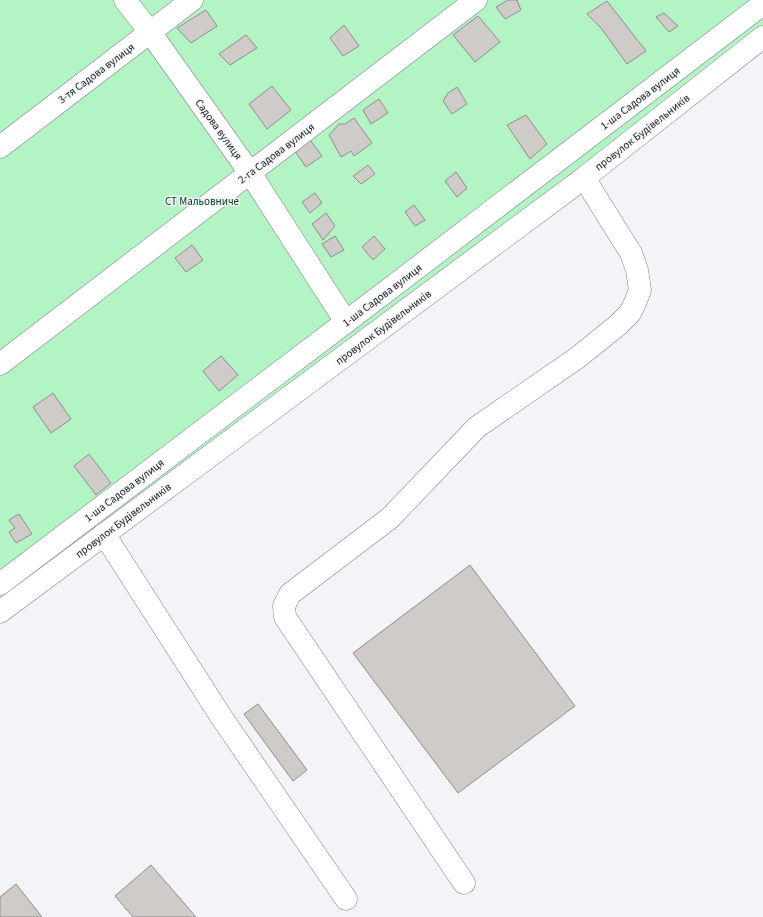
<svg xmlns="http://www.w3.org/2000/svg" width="763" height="917" font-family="'Source Sans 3',sans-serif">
	<rect width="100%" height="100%" fill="#f3f4f8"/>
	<!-- green -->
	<polygon fill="#b2f4c4" points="0,0 763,0 763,28 0,607"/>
	<!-- building -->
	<g fill="#cecbc8" stroke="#908d8a">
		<polygon points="508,0 517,0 521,10 505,19 496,7"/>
		<polygon points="607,1 646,51 627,64 601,28 587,14"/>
		<polygon points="206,10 217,26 191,43 177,28"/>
		<polygon points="664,13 678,26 669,32 656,17"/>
		<polygon points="478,16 500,42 475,62 453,35"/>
		<polygon points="344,25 359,46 343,56 330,38"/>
		<polygon points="246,35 257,48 230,65 219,54"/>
		<polygon points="272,86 291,110 267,129 249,104"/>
		<polygon points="457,87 467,104 452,114 443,101 448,93"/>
		<polygon points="379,99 388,113 371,124 363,110"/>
		<polygon points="526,115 547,144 530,159 507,125"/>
		<polygon points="354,118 372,143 354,156 351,151 341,157 329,135 339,124 345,124"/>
		<polygon points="307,136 322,156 306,167 292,147"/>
		<polygon points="368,165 375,174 361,184 353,176"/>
		<polygon points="456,172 467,188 457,197 445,181"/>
		<polygon points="315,193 322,203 310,213 302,202"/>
		<polygon points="414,205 425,220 415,226 405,212"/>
		<polygon points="326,213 335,226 323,240 312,224"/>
		<polygon points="335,236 344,250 331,257 322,244"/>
		<polygon points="374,236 385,249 373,260 362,247"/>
		<polygon points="192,245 203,260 186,272 175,258"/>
		<polygon points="221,356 238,375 219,391 203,371"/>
		<polygon points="53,393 71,419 51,433 33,407"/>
		<polygon points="89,454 111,483 96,495 74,466"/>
		<polygon points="19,514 32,534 16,543 9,532 15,528 9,520"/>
		<polygon points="470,565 575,706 458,793 353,653"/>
		<polygon points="258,704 307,770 293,781 244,714"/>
		<polygon points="151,865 196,917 133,917 115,896"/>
		<polygon points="16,884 42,917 0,917 0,897"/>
	</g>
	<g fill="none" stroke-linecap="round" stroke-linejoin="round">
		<defs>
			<g id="minor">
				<polyline points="125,0 150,32 250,173 346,322"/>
				<polyline points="0,147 192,0"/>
				<polyline points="0,364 476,0"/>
				<polyline points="104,534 222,718 346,899"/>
				<polyline points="0,584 346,322 763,4"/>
				<polyline points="0,612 584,178 763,37"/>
				<polyline points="464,883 285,617 284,606 290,594 390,518 477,427 577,358 618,325 630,313 635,303 640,290 637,270 631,253 584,178"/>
			</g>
		</defs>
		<!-- minor casing -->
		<use href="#minor" stroke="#7f8084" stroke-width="23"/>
		<!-- minor -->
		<use href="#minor" stroke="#fff" stroke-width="22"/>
	</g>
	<g text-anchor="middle" stroke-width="3" stroke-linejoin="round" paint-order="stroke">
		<!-- street labels -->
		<g font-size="11" fill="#1d1d1f" stroke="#f3f4f8">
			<text transform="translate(96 73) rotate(-37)" y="4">3-тя Садова вулиця</text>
			<text transform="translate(640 98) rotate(-37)" y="4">1-ша Садова вулиця</text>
			<text transform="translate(219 129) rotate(54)" y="4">Садова вулиця</text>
			<text transform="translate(642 132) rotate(-38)" y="4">провулок Будівельників</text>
			<text transform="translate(276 153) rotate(-37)" y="4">2-га Садова вулиця</text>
			<text transform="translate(382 295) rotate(-37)" y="4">1-ша Садова вулиця</text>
			<text transform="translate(383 327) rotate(-37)" y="4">провулок Будівельників</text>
			<text transform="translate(124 490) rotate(-37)" y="4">1-ша Садова вулиця</text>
			<text transform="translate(123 520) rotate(-37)" y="4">провулок Будівельників</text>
		</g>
		<!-- park labels -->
		<g font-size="11" fill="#033e1e" stroke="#f3f4f8">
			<text x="202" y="205">СТ Мальовниче</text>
		</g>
	</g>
</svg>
